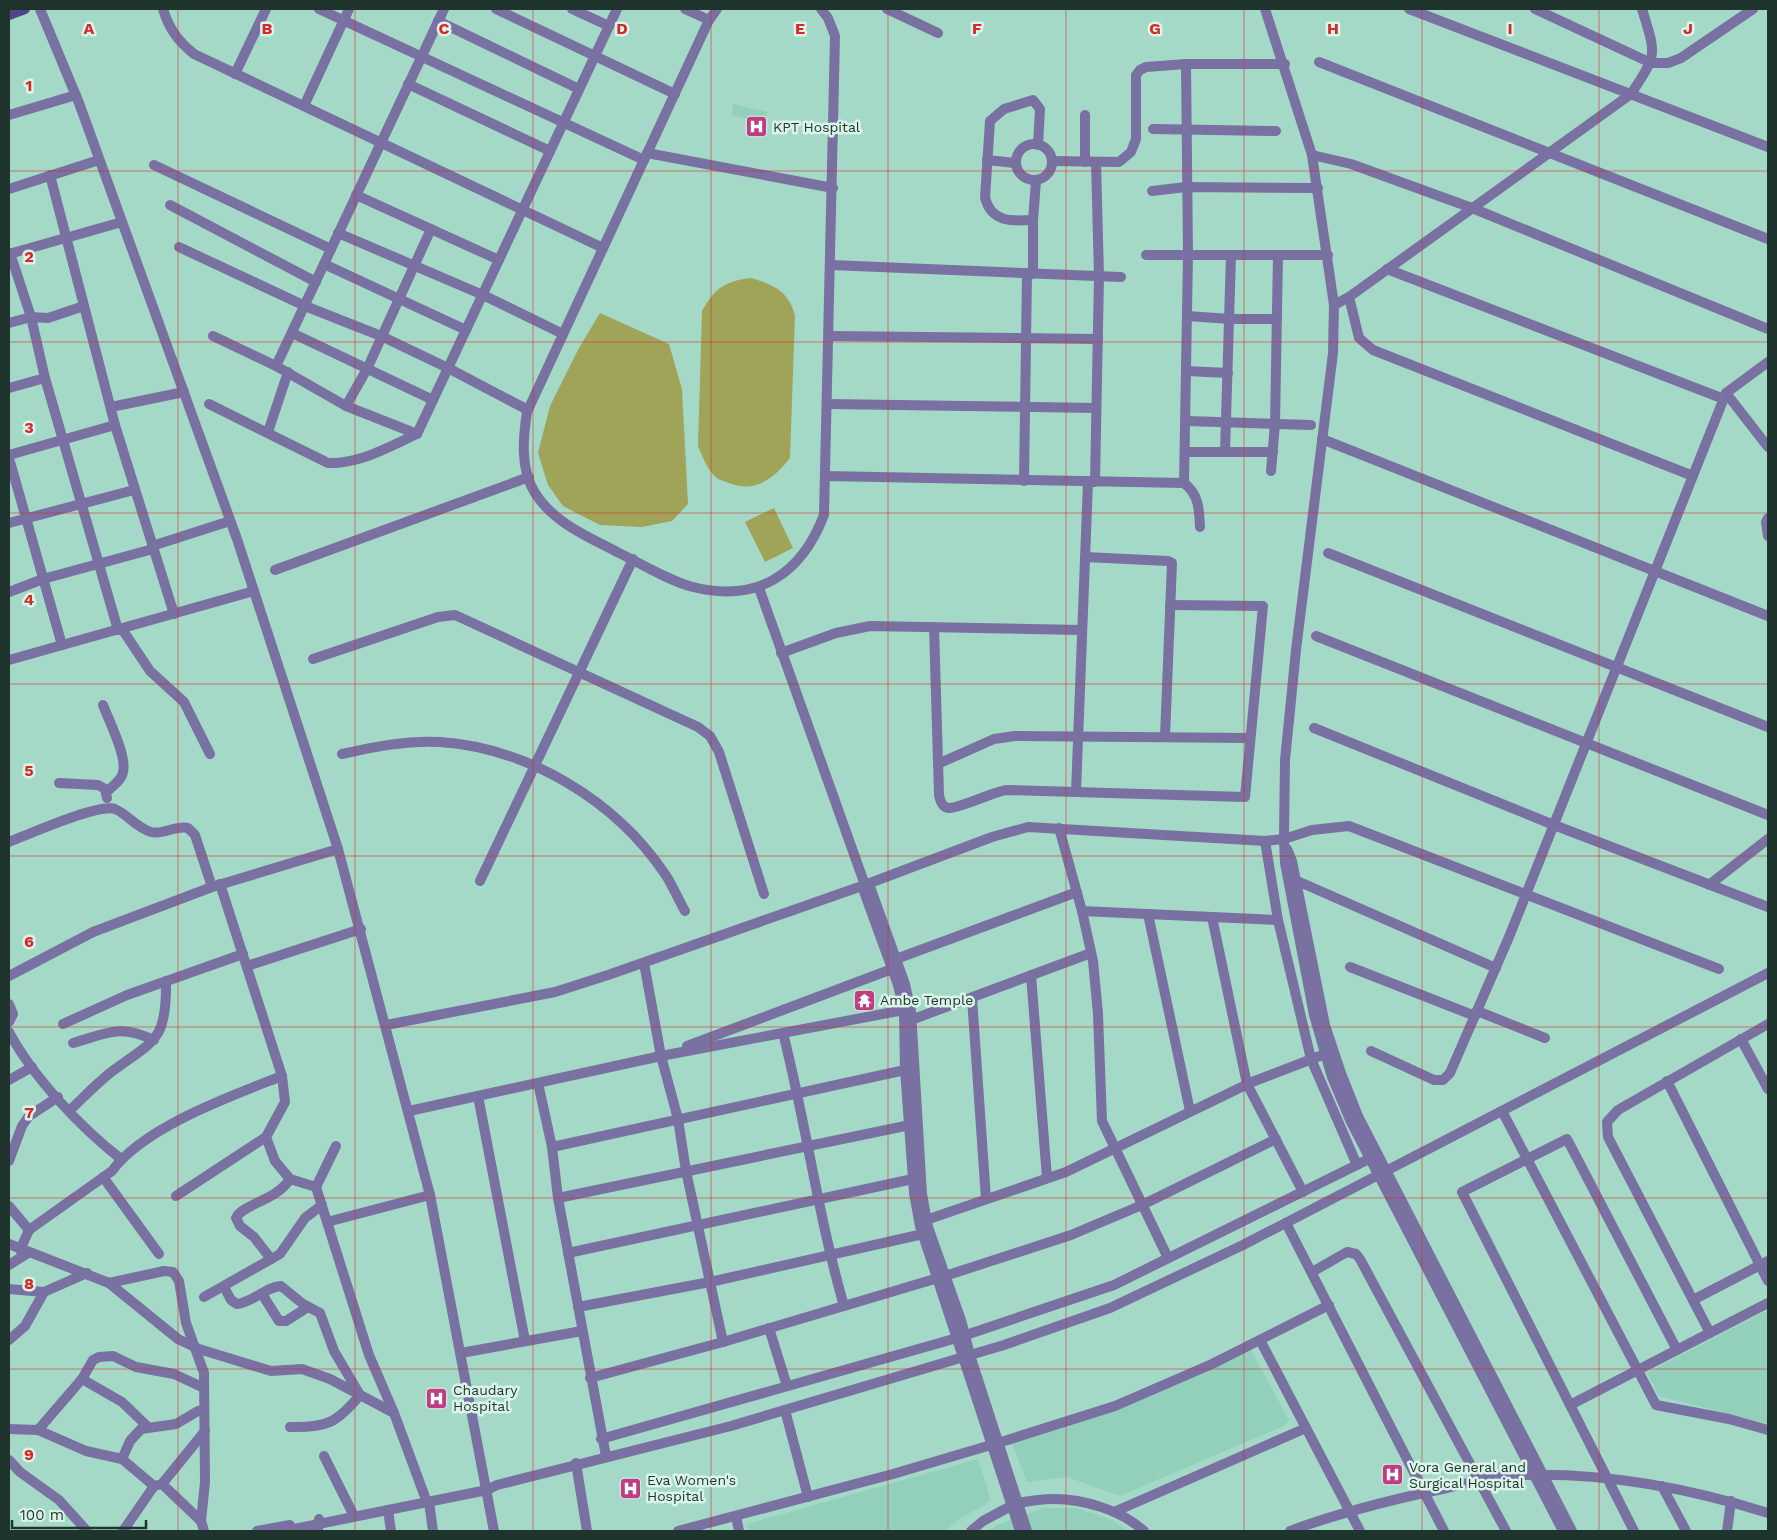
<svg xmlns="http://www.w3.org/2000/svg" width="1777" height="1540" font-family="'Work Sans',sans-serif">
	<rect width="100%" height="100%" fill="#a5d9c7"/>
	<!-- built -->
	<g fill="#93d0bb">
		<polygon points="733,104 767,112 762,138 747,133 752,120 732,115"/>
		<polygon points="1768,1310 1768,1424 1659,1396 1647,1373"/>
		<polygon points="1251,1350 1289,1420 1284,1426 1120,1496 1067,1477 1027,1482 1011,1441 1115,1410"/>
		<polygon points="978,1459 991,1501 956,1521 946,1531 748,1531 747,1524"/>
		<polygon points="1043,1508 1077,1508 1112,1520 1128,1531 987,1531 997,1525"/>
	</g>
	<!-- green -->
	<g fill="#a0a459">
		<path d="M 752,278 C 775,286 788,291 795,315 L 790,458 C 776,476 757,493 732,484 C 728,482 722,481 718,479 C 707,471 703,457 698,446 L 702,311 C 716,287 725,281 752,278 Z"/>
		<polygon points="600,313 669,344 682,389 688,504 672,521 642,527 600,525 563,506 548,485 538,453 550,406 579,348"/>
		<polygon points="774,508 793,548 765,562 745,522"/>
	</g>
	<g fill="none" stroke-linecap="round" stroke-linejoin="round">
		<!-- minor -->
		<g stroke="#7971a1" stroke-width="10">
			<path d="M 163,9 C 169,29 178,41 194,54 L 603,248"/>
			<polyline points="319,9 644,160"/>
			<polyline points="496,9 675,94"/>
			<polyline points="572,9 609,26"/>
			<polyline points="685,9 709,20"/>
			<path d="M 717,9 L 709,20 L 527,412 C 523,438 520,469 535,493 C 554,523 587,536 617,552 C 640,563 669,581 693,587 C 757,603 801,575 824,515 L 835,36 L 828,18 L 821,9"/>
			<polyline points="887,9 938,33"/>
			<polyline points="1409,9 1768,147"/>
			<polyline points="1535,9 1651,63 1668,63 1681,58 1753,9"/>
			<polyline points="438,21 579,89"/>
			<polyline points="1319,62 1768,239"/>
			<polyline points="235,74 266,9"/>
			<polyline points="408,84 550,151"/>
			<polyline points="304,106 349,9"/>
			<polyline points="9,115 76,95"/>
			<polyline points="1085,115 1085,162"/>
			<polyline points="1153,129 1276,131"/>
			<circle cx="1034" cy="162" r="18"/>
			<polyline points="647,153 833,188"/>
			<polyline points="1312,155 1351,164 1472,208 1768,329"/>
			<polyline points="987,160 1015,163"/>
			<polyline points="1052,161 1119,162 1131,152 1136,139 1136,75 1140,70 1146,67 1186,64 1285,64"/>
			<polyline points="154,165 331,249"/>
			<polyline points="50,175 115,425 174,614"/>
			<path d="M 1036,181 L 1033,220 C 1012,221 992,223 985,198 L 990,121 L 1004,109 L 1033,100 L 1040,109 L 1038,145"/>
			<polyline points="9,189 99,160"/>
			<polyline points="1152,191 1186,187 1318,188"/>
			<polyline points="356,195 499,260"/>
			<polyline points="170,205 316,282"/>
			<polyline points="1033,220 1033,274"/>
			<polyline points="338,233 483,295 563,334"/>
			<polyline points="179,247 305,306 381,336 448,368 528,410"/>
			<polyline points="10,253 31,317 45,378 118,630"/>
			<polyline points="9,254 122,222"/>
			<polyline points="1146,255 1328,255"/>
			<polyline points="324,264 466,330"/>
			<polyline points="831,265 1121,277"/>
			<polyline points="1387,269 1724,399"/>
			<polyline points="1349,297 1359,338 1373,350 1693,476"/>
			<path d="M 1334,305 L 1349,297 L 1631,94 C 1658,53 1656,55 1642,9"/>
			<polyline points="1187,316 1230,319 1277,319"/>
			<polyline points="9,323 31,317 48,318 84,306"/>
			<polyline points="292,333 433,400"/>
			<polyline points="213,336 276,366 444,9"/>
			<polyline points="830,336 1098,339"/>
			<polyline points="276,366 346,406 367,369 431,229"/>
			<polyline points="1186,371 1228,373"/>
			<polyline points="9,388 45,378"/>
			<polyline points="1726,393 1768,447"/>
			<path d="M 209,404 L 328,463 C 360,464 388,447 417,434 L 617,9"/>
			<polyline points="828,404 1096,408"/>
			<polyline points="346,406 417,434"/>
			<polyline points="111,407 184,392"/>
			<polyline points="1186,421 1311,425"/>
			<polyline points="268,432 288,372"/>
			<polyline points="1322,439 1768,616"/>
			<polyline points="1185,452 1273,452"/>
			<polyline points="1225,452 1231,255"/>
			<polyline points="9,455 115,425"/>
			<polyline points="9,458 62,645"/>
			<polyline points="1271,471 1275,424 1278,255"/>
			<path d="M 826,476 L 1184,483 C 1199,495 1199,508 1200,527"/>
			<polyline points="1024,481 1027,273"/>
			<polyline points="1095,482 1099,276 1096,162"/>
			<polyline points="1184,483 1188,255 1186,64"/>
			<polyline points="1768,518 1766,522 1768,536"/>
			<polyline points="9,523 134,490"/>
			<polyline points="152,546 230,521"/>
			<polyline points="1328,553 1768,727"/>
			<polyline points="1085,557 1168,561 1172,563 1165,737"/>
			<polyline points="275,570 529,477"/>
			<polyline points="759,588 865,885"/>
			<polyline points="9,592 43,579 153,549"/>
			<path d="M 934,627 L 939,795 C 940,800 942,807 948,808 C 959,809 992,792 1007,790 L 1245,797 L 1263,606 L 1170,605"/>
			<polyline points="122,629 150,671 184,702 210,754"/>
			<polyline points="1316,636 1768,815"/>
			<polyline points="781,653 836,633 870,626 1082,630"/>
			<polyline points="313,659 438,617 455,615 698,727 710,736 719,752 764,894"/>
			<path d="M 103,705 C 109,721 127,756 123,772 C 122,780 111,787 106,793"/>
			<polyline points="1314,728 1554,825 1768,907"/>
			<path d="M 342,754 C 374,747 407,740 440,742 C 528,748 615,800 665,874 C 673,886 678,899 685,911"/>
			<polyline points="940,763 994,739 1015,736 1250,738"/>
			<polyline points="59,783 98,785 105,789 107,798"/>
			<polyline points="1076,792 1088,482"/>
			<polyline points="1059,828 1082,911 1093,961 1098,1014 1102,1121 1168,1258"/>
			<polyline points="1284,839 1312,830 1349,826 1719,969"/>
			<polyline points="1265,841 1278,920 1311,1059 1357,1165"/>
			<path d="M 9,842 C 27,835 98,803 115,809 C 127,814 137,828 151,832 C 163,835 176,825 188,828 L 195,835 L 212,887 L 338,849"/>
			<polyline points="1295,880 1496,968"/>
			<polyline points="480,881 633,559"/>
			<polyline points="220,884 282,1076 285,1102 266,1137 275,1161 290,1179 316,1187 369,1355 394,1413"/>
			<polyline points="1709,885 1768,839"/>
			<polyline points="1082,911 1278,920"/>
			<polyline points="1148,914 1190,1111"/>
			<polyline points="1212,917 1247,1084 1303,1192"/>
			<polyline points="896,959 1077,892"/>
			<polyline points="644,963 661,1056 678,1119 686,1171 723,1342"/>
			<polyline points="247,966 361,929"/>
			<polyline points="1350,967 1475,1016"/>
			<polyline points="1031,975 1047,1178"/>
			<polyline points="9,976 93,932 212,887"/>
			<polyline points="972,998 986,1199"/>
			<polyline points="9,1004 13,1014 9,1022"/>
			<polyline points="1477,1011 1545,1038"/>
			<polyline points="911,1020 1091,953"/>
			<polyline points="63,1024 127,995 243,954"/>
			<path d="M 9,1032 C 33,1077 81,1128 121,1159"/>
			<path d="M 783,1033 C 806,1123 818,1216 844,1306"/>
			<polyline points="1741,1039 1768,1089"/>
			<path d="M 73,1043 C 108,1033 119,1024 154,1040"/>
			<polyline points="687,1046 892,969"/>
			<polyline points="1371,1051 1434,1080 1443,1080 1450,1073 1509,937 1726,393 1768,362"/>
			<polyline points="9,1080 32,1067"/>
			<polyline points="1667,1081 1768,1281"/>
			<polyline points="538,1083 552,1147 558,1198 606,1456"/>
			<polyline points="478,1096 525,1341"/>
			<path d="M 70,1110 C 83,1098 96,1084 110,1073 C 154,1040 167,1042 166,981"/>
			<polyline points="409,1111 661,1056 904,1010"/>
			<polyline points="1502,1111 1656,1405 1729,1419 1768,1430"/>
			<polyline points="552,1147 905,1070"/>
			<polyline points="9,1161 22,1126 29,1116 58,1097"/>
			<polyline points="103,1177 159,1254"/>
			<polyline points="316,1187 336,1146"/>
			<polyline points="176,1196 266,1137"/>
			<polyline points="558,1198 910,1125"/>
			<polyline points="9,1206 29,1230"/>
			<polyline points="926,1220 1066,1172 1252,1082 1325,1054"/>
			<polyline points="327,1222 430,1195"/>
			<polyline points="1286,1223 1444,1531"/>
			<polyline points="9,1244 109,1283 178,1339 199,1349 271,1371 302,1369 330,1379 394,1413 425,1497"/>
			<path d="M 20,1250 L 29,1230 L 112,1171 C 144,1127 231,1096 282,1076"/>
			<polyline points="568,1253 913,1179"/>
			<path d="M 271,1259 L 254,1237 L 240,1226 L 236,1218 C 242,1204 276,1201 290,1179"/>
			<polyline points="9,1265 28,1253"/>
			<polyline points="1312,1272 1347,1252 1356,1254 1360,1259 1506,1531"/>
			<polyline points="945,1276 1071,1235 1142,1205 1276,1139"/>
			<polyline points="109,1283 164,1271 173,1272 179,1281 186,1323 204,1373 205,1482 201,1521 204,1531"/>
			<path d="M 224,1287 L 231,1300 L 237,1304 C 254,1302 265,1287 281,1286 L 303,1304 L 320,1313 L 334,1351 L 360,1395 C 337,1423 326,1428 290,1427"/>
			<polyline points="9,1289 44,1292 87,1273"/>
			<polyline points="262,1294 279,1321 286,1321 308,1307"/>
			<polyline points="204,1297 280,1254 305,1218 322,1205"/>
			<polyline points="1693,1300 1768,1261"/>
			<polyline points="578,1307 710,1282 923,1234"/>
			<polyline points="769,1328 787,1386"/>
			<polyline points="1710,1333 1608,1137 1607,1122 1618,1110 1768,1024"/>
			<polyline points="9,1340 25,1326 44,1292"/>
			<polyline points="1260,1340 1360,1531"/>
			<polyline points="461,1353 582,1331"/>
			<polyline points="590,1378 723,1342 938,1278"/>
			<polyline points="82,1379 122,1402 147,1426"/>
			<polyline points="1570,1405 1768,1303"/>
			<polyline points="785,1410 808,1497"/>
			<polyline points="9,1429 38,1430 86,1451 122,1459 154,1486 162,1484 205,1431"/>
			<polyline points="38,1430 82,1379 93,1360 99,1357 113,1356 136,1367 174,1374 204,1388"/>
			<polyline points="601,1439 957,1338 1114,1285 1377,1155"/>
			<polyline points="998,1443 1115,1406 1212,1364 1329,1305"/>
			<polyline points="324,1456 352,1512"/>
			<polyline points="122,1459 130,1441 141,1429 176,1424 198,1411 204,1410"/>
			<polyline points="9,1460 20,1472 59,1500 87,1531"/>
			<polyline points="576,1463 587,1531"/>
			<polyline points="162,1484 201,1521"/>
			<polyline points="1662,1486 1686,1531"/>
			<polyline points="429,1502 433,1531"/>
			<path d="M 1018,1503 C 1029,1501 1042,1499 1053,1499 C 1084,1499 1121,1510 1144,1531"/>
			<polyline points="388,1510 391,1531"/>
			<polyline points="1114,1512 1306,1428"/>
			<polyline points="736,1516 739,1531"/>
			<polyline points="123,1531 154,1486"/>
			<polyline points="318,1531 319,1519"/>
			<polyline points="678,1531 893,1474 991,1445"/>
			<polyline points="971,1531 983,1521 1011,1506"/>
			<path d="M 1290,1531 C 1341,1512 1394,1499 1447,1488 C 1465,1484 1485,1478 1503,1476 C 1594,1470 1682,1486 1768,1513"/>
			<polyline points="1634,1531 1462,1192 1567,1139 1677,1350"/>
			<polyline points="1727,1531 1731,1501"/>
		</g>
		<!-- tertiary -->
		<g stroke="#7971a1" stroke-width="10">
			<polyline points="40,9 79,103 237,539 338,849 430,1195 494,1531"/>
			<polyline points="1265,9 1312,155 1334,305 1333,353 1296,650 1285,760 1284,839 1285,863 1314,1015 1332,1077 1351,1122 1563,1531"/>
			<polyline points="9,660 254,591"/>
			<polyline points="1287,849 1292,861 1325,1025 1341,1073 1358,1116 1572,1531"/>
			<polyline points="869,884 905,984 911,1011 922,1194 928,1227 961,1320 970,1355 1027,1531"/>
			<polyline points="862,886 898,985 904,1010 905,1070 914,1193 920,1226 1020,1531"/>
			<polyline points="386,1025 555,992 608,975 862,886 992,837 1028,827 1265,841 1284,839"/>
			<polyline points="257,1531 290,1525"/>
			<polyline points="284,1531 487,1490 497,1485 731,1426 1004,1345 1110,1308 1243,1245 1768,973"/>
		</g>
		<!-- secondary -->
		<polyline stroke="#534489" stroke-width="10" points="9,15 25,9"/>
	</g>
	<!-- grid -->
	<path fill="none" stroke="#d62828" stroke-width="1" stroke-opacity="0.55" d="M 178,9 L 178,1531M 355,9 L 355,1531M 533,9 L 533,1531M 711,9 L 711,1531M 888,9 L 888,1531M 1066,9 L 1066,1531M 1244,9 L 1244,1531M 1422,9 L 1422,1531M 1599,9 L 1599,1531M 9,171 L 1768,171M 9,342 L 1768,342M 9,513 L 1768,513M 9,684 L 1768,684M 9,856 L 1768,856M 9,1027 L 1768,1027M 9,1198 L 1768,1198M 9,1369 L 1768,1369"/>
	<!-- icons -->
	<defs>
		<symbol id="hospital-square" viewBox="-11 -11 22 22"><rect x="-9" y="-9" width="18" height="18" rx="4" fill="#c03d83" stroke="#daf4ea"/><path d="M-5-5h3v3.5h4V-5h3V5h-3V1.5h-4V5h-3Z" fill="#fff"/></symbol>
		<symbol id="temple-square" viewBox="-11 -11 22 22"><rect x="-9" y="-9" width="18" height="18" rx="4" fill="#c03d83" stroke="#daf4ea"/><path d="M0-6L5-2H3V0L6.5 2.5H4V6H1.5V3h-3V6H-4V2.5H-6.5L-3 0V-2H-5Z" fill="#fff"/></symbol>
	</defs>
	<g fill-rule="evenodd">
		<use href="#hospital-square" x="744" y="114" width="25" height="25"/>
		<use href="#temple-square" x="852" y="988" width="25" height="25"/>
		<use href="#hospital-square" x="424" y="1386" width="25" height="25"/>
		<use href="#hospital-square" x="1380" y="1462" width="25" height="25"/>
		<use href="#hospital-square" x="618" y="1476" width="25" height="25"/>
	</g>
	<g text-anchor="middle" stroke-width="5" stroke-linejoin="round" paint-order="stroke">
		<!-- poi labels -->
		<g font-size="14" fill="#1f342d" stroke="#daf4ea" text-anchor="start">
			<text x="773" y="132">KPT Hospital</text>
			<text x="880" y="1005">Ambe Temple</text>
			<text x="453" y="1395">Chaudary<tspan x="453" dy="16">Hospital</tspan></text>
			<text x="1409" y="1472">Vora General and<tspan x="1409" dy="16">Surgical Hospital</tspan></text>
			<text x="647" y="1485">Eva Women's<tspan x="647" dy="16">Hospital</tspan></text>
		</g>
	</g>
	<g font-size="16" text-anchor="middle" font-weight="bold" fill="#d62828" stroke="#daf4ea" stroke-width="5" stroke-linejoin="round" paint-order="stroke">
		<text x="89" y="34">A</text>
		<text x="267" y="34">B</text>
		<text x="444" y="34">C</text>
		<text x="622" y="34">D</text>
		<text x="800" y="34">E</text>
		<text x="977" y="34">F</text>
		<text x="1155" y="34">G</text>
		<text x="1333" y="34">H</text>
		<text x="1510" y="34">I</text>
		<text x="1688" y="34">J</text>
		<text x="29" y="91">1</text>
		<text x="29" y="262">2</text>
		<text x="29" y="433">3</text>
		<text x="29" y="605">4</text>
		<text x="29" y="776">5</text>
		<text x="29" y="947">6</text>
		<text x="29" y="1118">7</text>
		<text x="29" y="1289">8</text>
		<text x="29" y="1460">9</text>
	</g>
	<!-- border -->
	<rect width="1777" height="1540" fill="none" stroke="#1f342d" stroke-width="20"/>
	<!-- scale -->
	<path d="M12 1520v8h134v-8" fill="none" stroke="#1f342d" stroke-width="2.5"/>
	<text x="20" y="1520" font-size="15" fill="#1f342d" stroke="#daf4ea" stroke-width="4" paint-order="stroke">100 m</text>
</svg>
